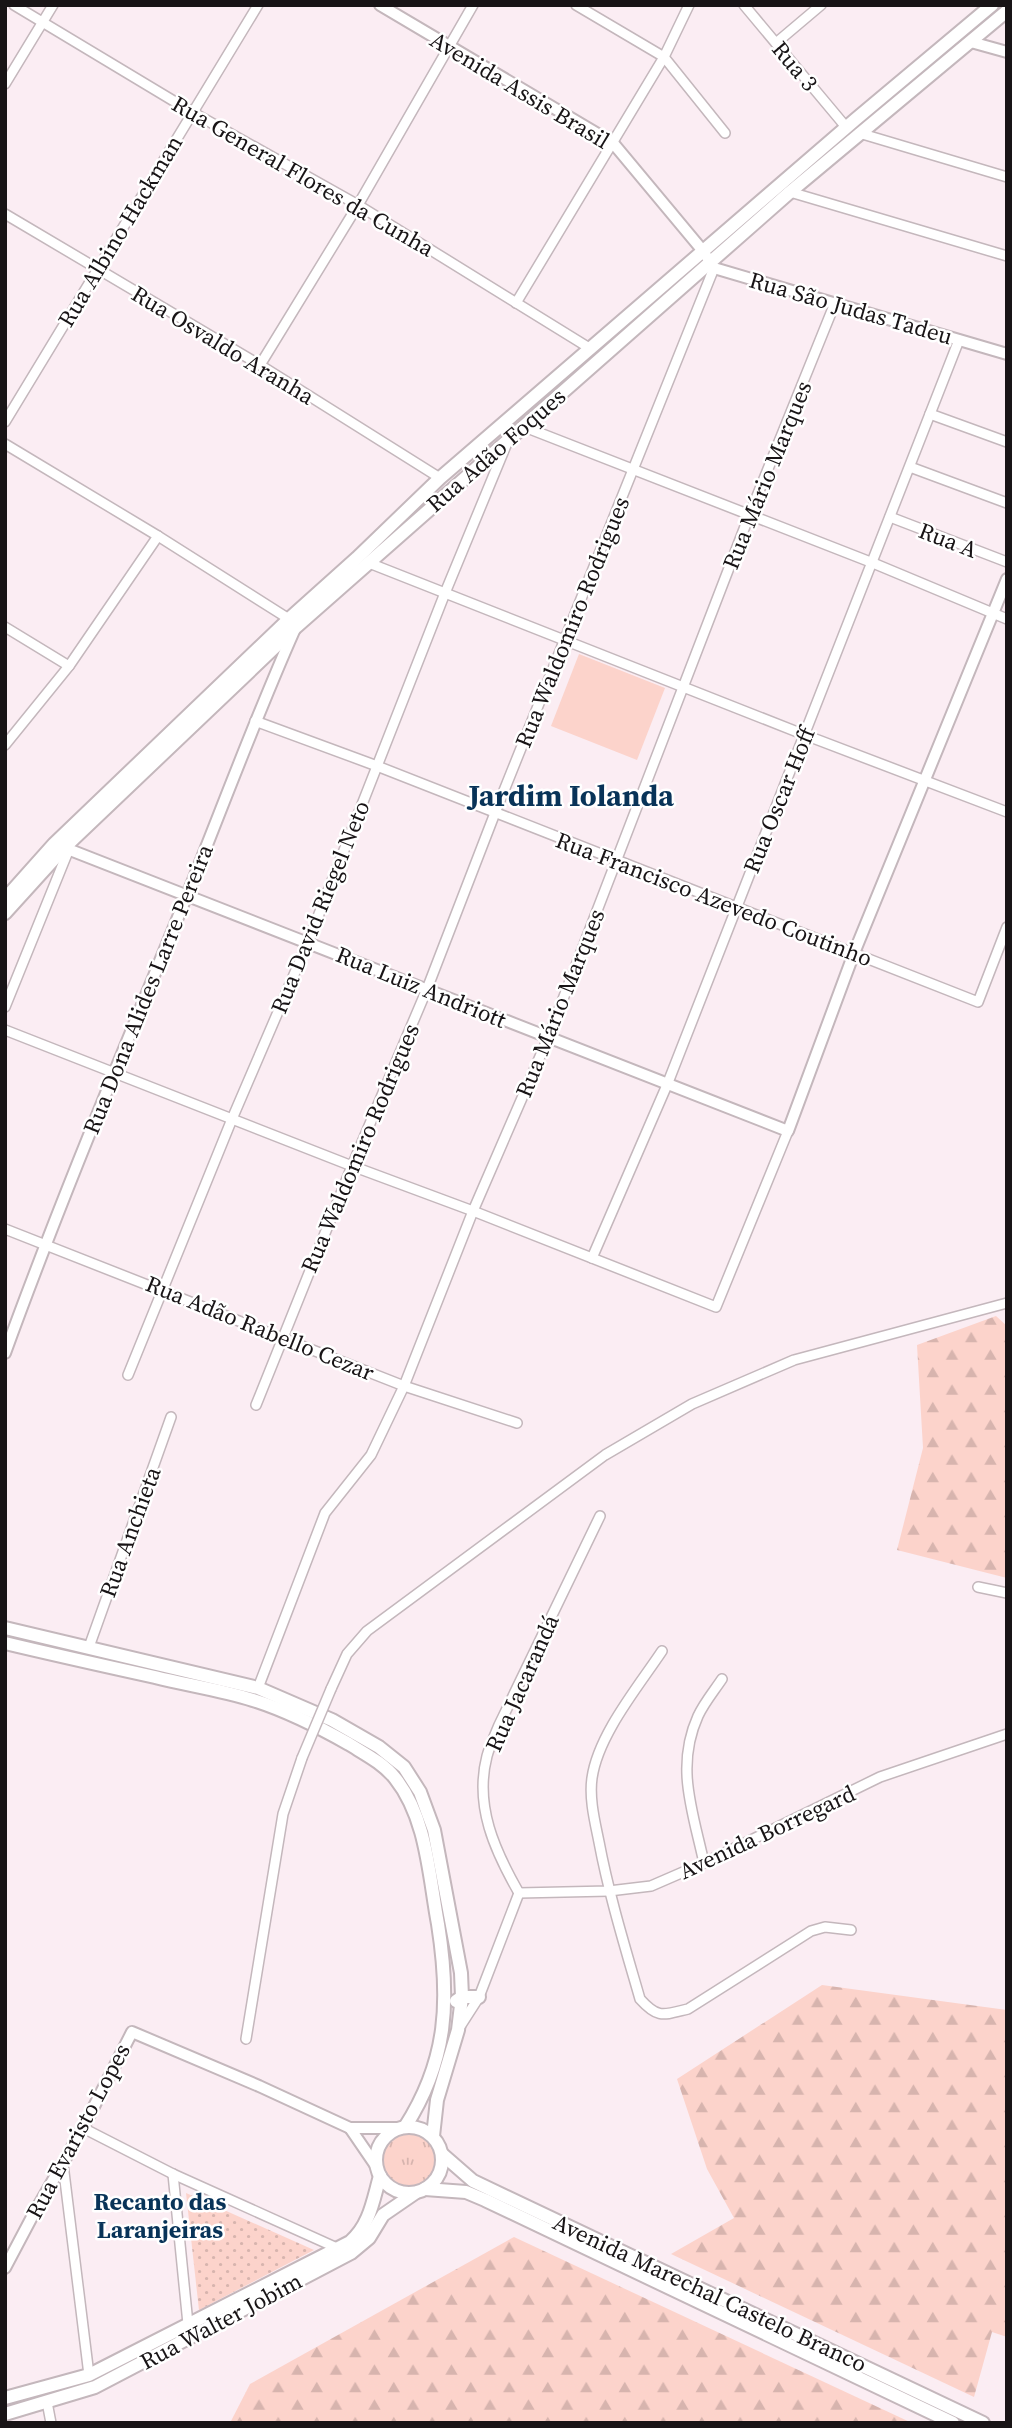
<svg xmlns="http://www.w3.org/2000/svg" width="1012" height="2428" font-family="'Source Serif 4',serif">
	<defs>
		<pattern id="grass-tufts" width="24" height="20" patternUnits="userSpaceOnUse" patternTransform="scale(1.75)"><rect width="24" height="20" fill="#fcd3cb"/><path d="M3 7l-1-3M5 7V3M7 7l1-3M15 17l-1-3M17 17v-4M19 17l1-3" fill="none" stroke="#d7b4ae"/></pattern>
		<pattern id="forest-firs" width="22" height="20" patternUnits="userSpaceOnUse" patternTransform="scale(1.75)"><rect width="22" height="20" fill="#fcd3cb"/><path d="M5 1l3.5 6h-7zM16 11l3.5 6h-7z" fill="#d7b4ae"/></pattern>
		<pattern id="park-dots" width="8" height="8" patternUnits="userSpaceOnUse" patternTransform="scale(1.75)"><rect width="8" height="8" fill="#fcd3cb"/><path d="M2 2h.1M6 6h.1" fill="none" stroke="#d7b4ae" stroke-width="1.8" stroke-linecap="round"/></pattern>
	</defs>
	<rect width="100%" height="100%" fill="#fbedf3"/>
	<!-- grass -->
	<circle fill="url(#grass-tufts)" cx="408" cy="2159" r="28"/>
	<!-- forest -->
	<g fill="url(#forest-firs)">
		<polygon points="996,1316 1007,1326 1007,1578 897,1550 923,1448 917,1345"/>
		<polygon points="822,1985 1007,2010 1007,2337 992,2332 974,2397 671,2254 734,2218 707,2169 677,2079"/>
		<polygon points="514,2237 912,2423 230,2423 250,2384"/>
	</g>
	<!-- park -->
	<polygon fill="url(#park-dots)" points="186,2193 314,2250 199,2310"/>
	<!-- pitch -->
	<polygon fill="#fcd3cb" points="579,654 665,688 637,760 551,726"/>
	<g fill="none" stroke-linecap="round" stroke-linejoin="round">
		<defs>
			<g id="minor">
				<polyline points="14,5 192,112 358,205 591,349"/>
				<polyline points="576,5 664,57 725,133"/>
				<polyline points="744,5 846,127"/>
				<polyline points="776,43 821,5"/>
				<polyline points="5,84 53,5"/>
				<polyline points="859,133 1007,177"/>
				<polyline points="790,192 1007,256"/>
				<polyline points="5,214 260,365 440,478"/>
				<polyline points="516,303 664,57 689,5"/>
				<polyline points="260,365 358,205 473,5"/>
				<polyline points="930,414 1007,442"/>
				<polyline points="5,422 258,5"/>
				<polyline points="522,426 873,563 1007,619"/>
				<polyline points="5,444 158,536 289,619"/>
				<polyline points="910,467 1007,503"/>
				<polyline points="890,517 1007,562"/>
				<polyline points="369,563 805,735 1007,812"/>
				<polyline points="5,627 69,666"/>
				<polyline points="255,721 377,766 978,1002 1007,927"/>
				<polyline points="5,745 69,666 158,536"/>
				<polyline points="5,1007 69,849"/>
				<polyline points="5,1030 352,1166 473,1211 716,1307 788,1131"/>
				<polyline points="5,1229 404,1386 517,1423"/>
				<polyline points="592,1258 667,1085 959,340"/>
				<polyline points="128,1375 232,1119 308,942 445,593 507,443"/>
				<polyline points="256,1405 352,1166 427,989 495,813 714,268"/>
				<polyline points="978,1587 1007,1593"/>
				<polyline points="89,1647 171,1417"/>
				<path d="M 662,1651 C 638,1687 598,1735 592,1778 C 589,1799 595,1822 599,1842 C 609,1895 625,1947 640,1999 C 658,2019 663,2015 688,2009 L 811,1931 L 825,1927 L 851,1930"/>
				<polyline points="258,1688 325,1513 371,1455 404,1386 473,1211 548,1038 749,516 835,303"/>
				<polyline points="331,1689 347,1654 367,1631 605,1455 692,1404 794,1360 1007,1303"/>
				<path d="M 704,1863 C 693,1812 675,1767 698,1716 C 704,1703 714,1691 722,1679"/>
				<polyline points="519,1893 609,1891 651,1886 704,1863 880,1777 1007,1734"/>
				<path d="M 519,1893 C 495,1851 474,1806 487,1756 C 490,1745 495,1735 499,1725 L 600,1516"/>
				<polyline points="461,2025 479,1997 519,1893"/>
				<polyline points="246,2039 283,1814 302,1758"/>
				<polyline points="83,2128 173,2174 337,2248"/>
				<polyline points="63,2164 89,2375"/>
				<polyline points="173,2174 188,2324"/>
				<polyline points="47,2402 51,2423"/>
			</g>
			<g id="tertiary">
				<polyline points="380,5 613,143 703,251 714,268 1007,354"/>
				<polyline points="971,42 1007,52"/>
				<polyline points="60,846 788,1131 854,953 1007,579"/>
				<path d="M 5,1353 C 60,1202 122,1054 183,905 C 220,814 254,721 294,631"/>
				<polyline points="350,2128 376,2166"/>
				<polyline points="5,2268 33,2215 83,2128 132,2032 259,2086 350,2128 398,2128"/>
			</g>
			<g id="secondary">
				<polyline points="5,899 54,844 289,619 357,558 440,478 856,119 992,5"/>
				<polyline points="5,913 64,848 296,627 790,192 1007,11"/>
				<polyline points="5,1628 258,1688 332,1720 379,1747 404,1767 420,1792 434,1830 461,1973 462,1997 458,2030 437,2100 433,2136"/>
				<path d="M 5,1643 C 55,1655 105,1666 155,1677 C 187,1685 221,1690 253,1700 C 285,1710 319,1727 349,1744 C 365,1754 383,1763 395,1778 C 427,1818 429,1876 438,1924 C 450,2000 448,2060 405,2127"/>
				<polyline points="456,2001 462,1997 479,1997"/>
				<circle cx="409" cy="2160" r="33"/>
				<polyline points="442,2154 473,2181 983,2423"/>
				<polyline points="425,2189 466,2192 485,2200 953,2423"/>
				<path d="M 5,2398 L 89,2375 L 350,2242 C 370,2225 373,2200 380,2176"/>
				<polyline points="5,2414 95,2387 351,2253 369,2238 383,2215 415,2193"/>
			</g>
		</defs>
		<!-- minor casing -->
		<use href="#minor" stroke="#c4b7bc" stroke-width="12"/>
		<!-- tertiary casing -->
		<use href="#tertiary" stroke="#c4b7bc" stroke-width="14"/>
		<!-- secondary casing -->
		<use href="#secondary" stroke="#c4b7bc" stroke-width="16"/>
		<!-- minor -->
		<use href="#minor" stroke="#fff" stroke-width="9"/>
		<!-- tertiary -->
		<use href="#tertiary" stroke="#fff" stroke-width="10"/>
		<!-- secondary -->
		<use href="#secondary" stroke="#fff" stroke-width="12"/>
		<defs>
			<polyline id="minor-bridge" points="302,1758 331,1689"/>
		</defs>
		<!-- minor-bridge casing -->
		<use href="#minor-bridge" stroke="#c4b7bc" stroke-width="12" stroke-linecap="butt"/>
		<!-- minor-bridge -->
		<use href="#minor-bridge" stroke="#fff" stroke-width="9"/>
	</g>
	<g text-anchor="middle" stroke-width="5" stroke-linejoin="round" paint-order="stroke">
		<!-- street labels -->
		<g font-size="23" fill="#181416" stroke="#fff">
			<text transform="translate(795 66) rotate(50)" y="8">Rua 3</text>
			<text transform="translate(520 90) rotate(31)" y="8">Avenida Assis Brasil</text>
			<text transform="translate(303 176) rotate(30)" y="8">Rua General Flores da Cunha</text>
			<text transform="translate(120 231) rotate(-59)" y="8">Rua Albino Hackman</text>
			<text transform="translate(851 308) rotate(16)" y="8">Rua São Judas Tadeu</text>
			<text transform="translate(223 345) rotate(31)" y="8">Rua Osvaldo Aranha</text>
			<text transform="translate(496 450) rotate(-41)" y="8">Rua Adão Foques</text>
			<text transform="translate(767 475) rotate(-68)" y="8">Rua Mário Marques</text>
			<text transform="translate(948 540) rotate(21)" y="8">Rua A</text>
			<text transform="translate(572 622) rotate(-68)" y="8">Rua Waldomiro Rodrigues</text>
			<text transform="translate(779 800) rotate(-68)" y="8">Rua Oscar Hoff</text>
			<text transform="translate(714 899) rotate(21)" y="8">Rua Francisco Azevedo Coutinho</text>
			<text transform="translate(320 907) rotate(-68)" y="8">Rua David Riegel Neto</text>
			<text transform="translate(421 987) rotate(22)" y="8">Rua Luiz Andriott</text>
			<text transform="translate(148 989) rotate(-68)" y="8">Rua Dona Alides Larre Pereira</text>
			<text transform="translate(560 1003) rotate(-68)" y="8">Rua Mário Marques</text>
			<text transform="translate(360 1148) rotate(-67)" y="8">Rua Waldomiro Rodrigues</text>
			<text transform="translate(260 1328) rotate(22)" y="8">Rua Adão Rabello Cezar</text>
			<text transform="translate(130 1532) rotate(-70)" y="8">Rua Anchieta</text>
			<text transform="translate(522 1683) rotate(-66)" y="8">Rua Jacarandá</text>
			<text transform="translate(767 1832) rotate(-25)" y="8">Avenida Borregard</text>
			<text transform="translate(78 2131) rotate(-62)" y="8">Rua Evaristo Lopes</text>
			<text transform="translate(710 2293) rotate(25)" y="8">Avenida Marechal Castelo Branco</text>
			<text transform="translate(221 2321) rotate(-28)" y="8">Rua Walter Jobim</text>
		</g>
		<!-- neighbourhood labels -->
		<g font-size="24" font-weight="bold" fill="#083358" stroke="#fff">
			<text x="160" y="2210">Recanto das<tspan x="160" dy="28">Laranjeiras</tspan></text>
		</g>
		<!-- district labels -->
		<g font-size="30" font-weight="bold" fill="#083358" stroke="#fff">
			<text x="571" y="806">Jardim Iolanda</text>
		</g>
	</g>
	<!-- border -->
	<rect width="1012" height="2428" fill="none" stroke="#181416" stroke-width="14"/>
</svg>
